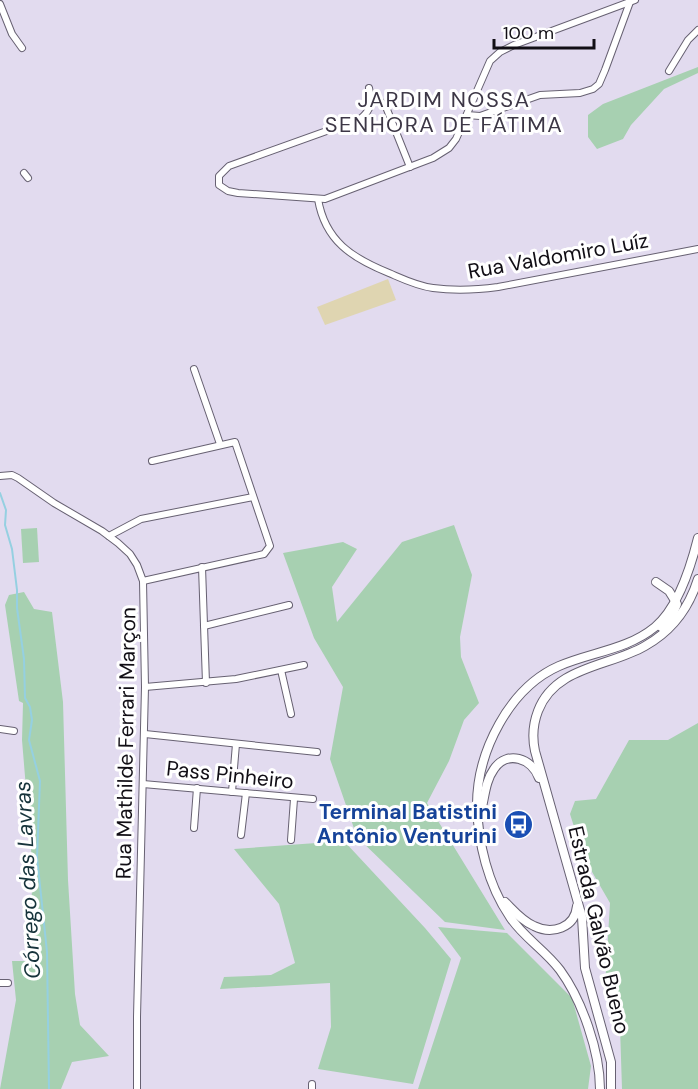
<svg xmlns="http://www.w3.org/2000/svg" width="698" height="1089" font-family="'DM Sans',sans-serif">
	<rect width="100%" height="100%" fill="#e2dbef"/>
	<!-- green -->
	<g fill="#a7d0b1">
		<polygon points="698,67 698,73 664,89 631,125 623,139 597,149 588,137 588,115 603,104"/>
		<polygon points="454,525 472,575 460,637 461,657 479,703 464,720 449,761 427,803 505,930 445,922 357,837 330,759 343,687 314,638 283,553 343,542 357,549 332,587 337,622 402,542"/>
		<polygon points="37,528 39,562 23,563 21,529"/>
		<polygon points="24,592 34,609 52,612 63,702 68,880 75,994 80,1025 109,1056 72,1062 61,1089 0,1089 16,1000 12,961 28,961 33,873 22,740 23,703 19,701 5,605 9,595"/>
		<polygon points="698,723 698,1089 622,1089 620,1027 605,987 610,903 584,858 570,814 575,801 596,799 629,740 668,740"/>
		<polygon points="344,841 425,928 451,959 413,1084 318,1069 331,1027 330,983 220,989 224,977 271,975 295,963 279,904 234,849"/>
		<polygon points="438,927 507,933 572,998 591,1066 588,1089 418,1089 461,958"/>
	</g>
	<!-- sand -->
	<polygon fill="#dfd5b1" points="388,279 396,300 325,325 317,307"/>
	<g fill="none" stroke-linecap="round" stroke-linejoin="round">
		<!-- stream -->
		<polyline stroke="#95d0e1" stroke-width="2" points="0,493 6,510 5,525 12,549 17,590 17,608 24,659 25,698 30,707 32,720 29,740 40,781 37,857 47,952 49,1089"/>
		<defs>
			<g id="minor">
				<polyline points="0,4 12,34 22,48"/>
				<polyline points="669,71 688,40 698,30"/>
				<path d="M 369,88 C 372,101 372,110 360,119 L 229,166 L 219,176 L 219,185 L 228,191 L 238,193 L 325,199 L 433,158 L 449,148 L 456,139 L 490,61 L 500,52 L 514,45 L 635,0"/>
				<polyline points="371,99 380,101 386,107 410,167"/>
				<polyline points="467,115 480,116 540,95 580,93 593,89 599,84 605,70 630,2"/>
				<polyline points="24,173 28,178"/>
				<path d="M 318,199 C 325,241 352,258 389,273 C 403,279 417,286 433,288 C 455,291 476,290 498,287 L 698,249"/>
				<polyline points="194,369 220,444"/>
				<polyline points="0,476 12,475 18,478 54,503 102,531 118,543 130,554 137,565 143,581 145,687 137,1017 137,1089"/>
				<polyline points="109,536 141,519 253,497"/>
				<polyline points="202,567 206,683"/>
				<polyline points="143,581 264,554 270,546 235,442 152,461"/>
				<polyline points="204,626 289,605"/>
				<polyline points="281,670 291,714"/>
				<polyline points="145,687 236,679 304,665"/>
				<polyline points="0,729 14,731"/>
				<polyline points="145,734 317,752"/>
				<polyline points="143,784 313,799"/>
				<polyline points="232,792 236,744"/>
				<polyline points="194,828 197,788"/>
				<polyline points="241,835 246,793"/>
				<polyline points="291,840 294,799"/>
				<polyline points="0,983 8,983"/>
				<polyline points="312,1084 312,1089"/>
			</g>
			<g id="secondary">
				<polyline points="656,582 669,591 677,604 672,616 661,627"/>
				<path d="M 482,807 C 485,794 486,780 494,769 C 507,750 532,758 539,778"/>
				<path d="M 505,902 C 514,911 522,921 534,926 C 552,935 575,928 577,906"/>
				<path d="M 600,1089 C 600,1052 582,1000 560,970 C 545,950 523,937 510,917 C 488,885 478,843 477,805 C 477,752 509,688 559,666 C 591,652 627,650 655,627 C 678,608 691,566 698,538"/>
				<path d="M 611,1089 L 611,1062 L 585,968 L 582,917 L 535,751 C 532,737 533,724 538,711 C 555,666 609,667 645,646 C 672,631 689,608 698,579"/>
			</g>
		</defs>
		<!-- minor casing -->
		<use href="#minor" stroke="#676172" stroke-width="8"/>
		<!-- secondary casing -->
		<use href="#secondary" stroke="#676172" stroke-width="10"/>
		<!-- minor -->
		<use href="#minor" stroke="#fff" stroke-width="6"/>
		<!-- secondary -->
		<use href="#secondary" stroke="#fff" stroke-width="8"/>
	</g>
	<!-- icons -->
	<defs>
		<symbol id="bus-disc" viewBox="-11 -11 22 22"><circle r="9.5" fill="#1a4fb4" stroke="#fff"/><path d="M-5-6H5V4H4V6H2V4H-2V6H-4V4H-5ZM-3.5-4V0h7V-4ZM-3.5 1.2v1.5H-2V1.2ZM2 1.2v1.5H3.5V1.2Z" fill="#fff"/></symbol>
	</defs>
	<g fill-rule="evenodd">
		<use href="#bus-disc" x="502" y="808" width="33" height="33"/>
	</g>
	<g text-anchor="middle" stroke-width="6" stroke-linejoin="round" paint-order="stroke">
		<!-- street labels -->
		<g font-size="21" fill="#110e15" stroke="#fff">
			<text transform="translate(558 256) rotate(-10)" y="7">Rua Valdomiro Luíz</text>
			<text transform="translate(126 743) rotate(-89)" y="7">Rua Mathilde Ferrari Marçon</text>
			<text transform="translate(230 775) rotate(6)" y="7">Pass Pinheiro</text>
			<text transform="translate(599 930) rotate(77)" y="7">Estrada Galvão Bueno</text>
		</g>
		<!-- transit labels -->
		<g font-size="21" font-weight="bold" fill="#164399" stroke="#fff" text-anchor="end">
			<text x="497" y="819">Terminal Batistini<tspan x="497" dy="24">Antônio Venturini</tspan></text>
		</g>
		<!-- neighbourhood labels -->
		<g font-size="22" letter-spacing="1.5" fill="#3d3746" stroke="#fff">
			<text x="444" y="107">JARDIM NOSSA<tspan x="444" dy="25">SENHORA DE FÁTIMA</tspan></text>
		</g>
		<!-- water labels -->
		<g font-size="22" font-style="italic" fill="#16333b" stroke="#fff">
			<text transform="translate(27 880) rotate(-93)" y="8">Córrego das Lavras</text>
		</g>
	</g>
	<!-- scale -->
	<path d="M494 39v9h100v-9" fill="none" stroke="#110e15" stroke-width="3"/>
	<text x="503" y="39" font-size="18" fill="#110e15" stroke="#ffffff" stroke-width="4.5" paint-order="stroke">100 m</text>
</svg>
